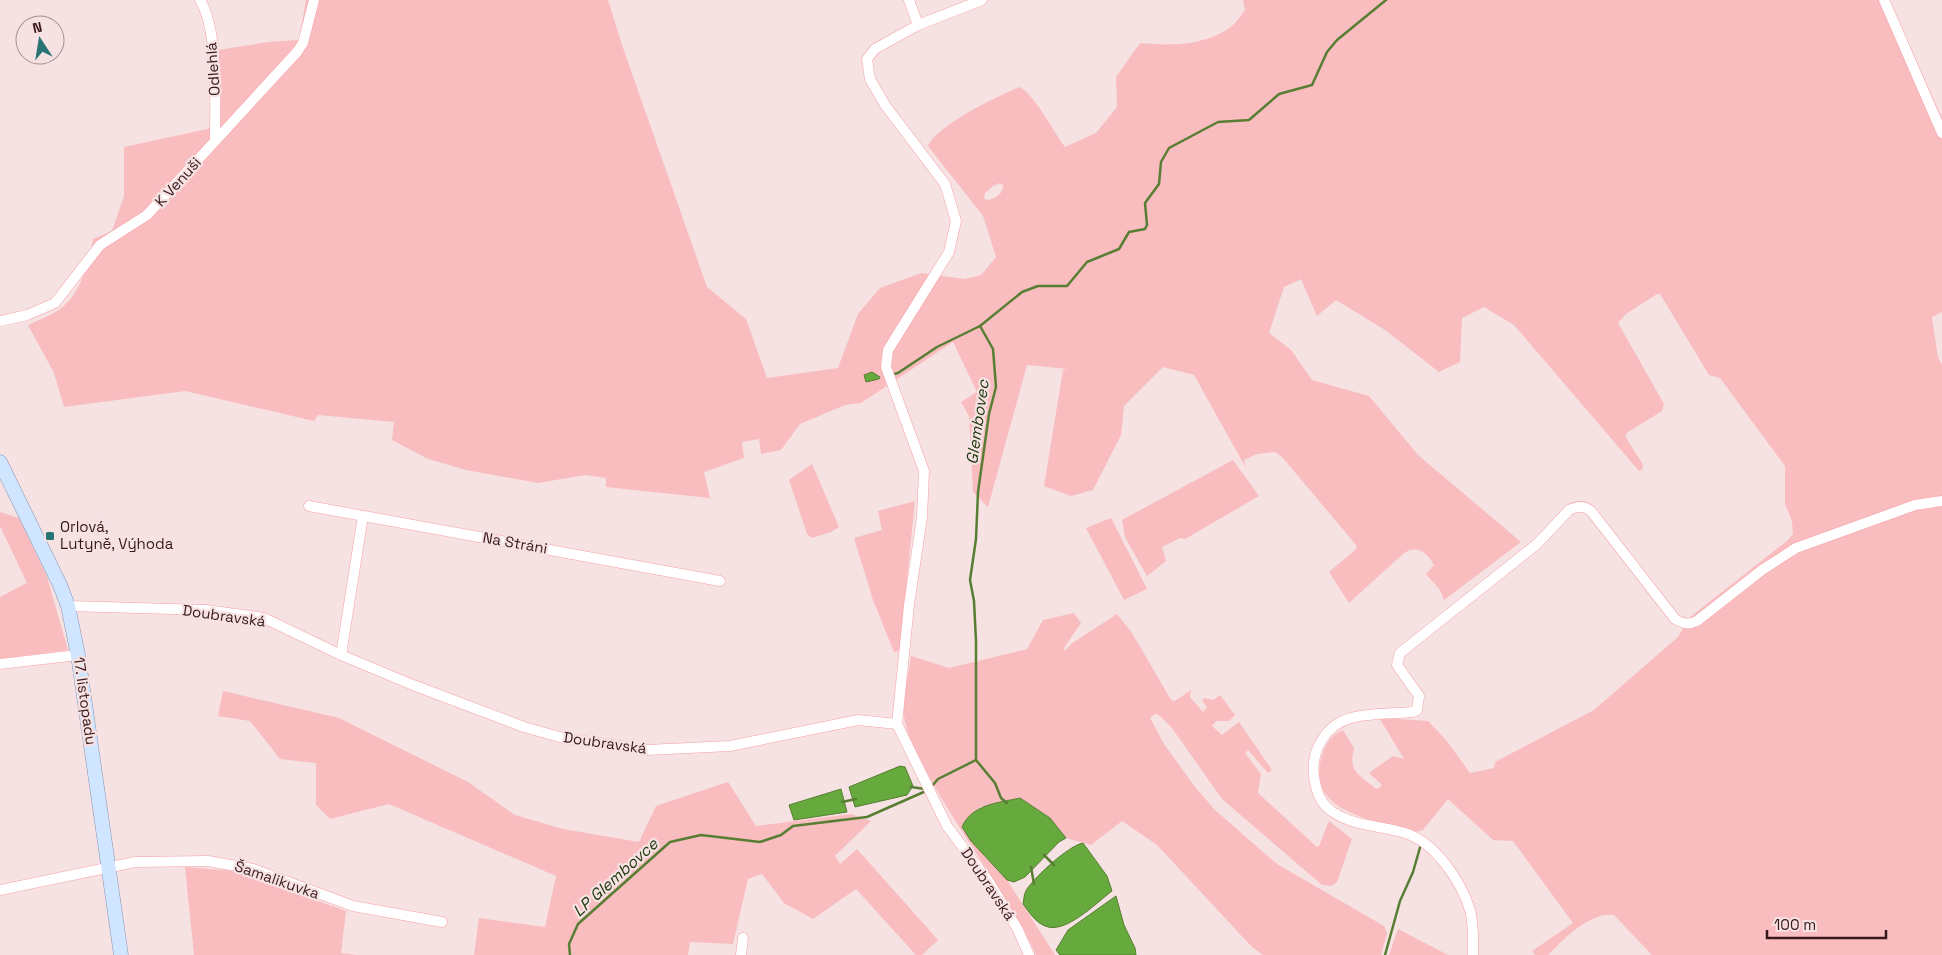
<svg xmlns="http://www.w3.org/2000/svg" width="1942" height="955" font-family="'Space Grotesk',sans-serif">
	<rect width="100%" height="100%" fill="#f6e2e3"/>
	<!-- green -->
	<g fill="#f9bcbf" fill-rule="evenodd">
		<path d="M 306,0 L 608,0 L 622,45 L 707,287 L 746,319 L 767,378 L 838,368 L 858,314 L 880,288 L 921,273 L 965,279 L 981,275 L 996,257 L 983,216 L 928,146 C 937,125 998,96 1019,87 C 1033,92 1055,134 1065,147 L 1096,133 L 1117,107 L 1116,77 L 1140,43 C 1171,46 1206,46 1232,26 C 1237,22 1241,15 1245,10 L 1243,0 L 1889,0 L 1942,118 L 1942,312 L 1932,317 L 1938,358 L 1942,364 L 1942,955 L 1652,955 L 1614,915 C 1589,912 1564,939 1548,955 L 1535,955 L 1532,951 L 1573,923 L 1513,841 L 1493,840 L 1448,799 L 1423,830 L 1415,832 C 1378,820 1307,815 1321,759 C 1324,747 1330,735 1343,730 L 1354,748 C 1348,773 1358,773 1376,789 L 1381,787 L 1381,784 L 1369,773 L 1393,756 L 1404,759 L 1380,719 L 1383,718 L 1428,721 L 1446,740 L 1470,773 L 1494,768 L 1495,762 L 1594,710 L 1678,637 L 1689,618 L 1788,540 L 1793,534 L 1792,521 L 1785,504 L 1785,466 L 1720,378 L 1709,375 L 1660,294 L 1657,294 L 1626,314 L 1618,323 L 1664,404 L 1662,411 L 1628,432 L 1625,436 L 1643,465 L 1642,470 L 1639,471 L 1514,325 L 1484,307 L 1462,318 L 1460,362 L 1439,372 L 1385,330 L 1336,300 L 1317,316 L 1301,279 L 1284,287 L 1269,333 L 1291,350 L 1312,380 L 1369,396 L 1418,455 L 1521,542 L 1444,600 L 1440,590 L 1426,574 L 1434,565 C 1427,552 1416,544 1403,554 L 1349,603 L 1329,572 L 1355,550 L 1357,546 L 1282,457 L 1275,452 L 1257,454 L 1244,460 L 1246,468 L 1194,375 L 1163,367 L 1124,406 L 1121,435 L 1093,490 L 1071,496 L 1044,486 L 1063,370 L 1067,369 L 1027,365 L 988,507 L 973,492 L 969,416 L 961,402 L 977,392 L 953,342 L 861,403 L 845,405 L 800,424 L 781,450 L 761,454 L 759,439 L 742,442 L 744,458 L 704,472 L 710,498 L 606,487 L 606,478 L 585,475 L 538,483 L 466,470 L 428,459 L 392,440 L 394,422 L 318,415 L 314,421 L 185,391 L 64,407 L 54,373 L 28,325 C 38,320 51,316 60,309 C 80,295 89,263 93,239 L 112,231 L 124,196 L 124,147 L 212,128 L 212,51 L 268,42 L 299,40 ZM 1000,183 L 1003,185 C 1003,194 997,197 989,200 L 984,199 L 985,193 L 993,186 Z"/>
		<polygon points="1233,460 1259,496 1185,539 1180,538 1162,547 1166,561 1147,576 1125,537 1122,520"/>
		<polygon points="812,464 839,527 831,532 812,538 807,534 789,480"/>
		<polygon points="915,501 900,647 899,651 894,652 873,600 854,538 882,530 878,511"/>
		<polygon points="0,512 19,518 47,577 68,650 0,659 0,597 27,583 0,526"/>
		<polygon points="1111,518 1147,589 1124,600 1086,528"/>
		<path d="M 1074,613 L 1081,623 L 1064,648 L 1065,651 L 1071,644 L 1117,614 L 1132,633 L 1171,700 L 1175,701 L 1191,690 L 1190,697 L 1203,712 L 1207,707 L 1202,701 L 1204,698 L 1213,700 L 1220,695 L 1235,715 L 1229,721 L 1216,721 L 1212,726 L 1222,735 L 1239,722 L 1272,770 L 1268,773 L 1248,750 L 1245,753 L 1261,774 L 1258,793 L 1317,847 L 1319,846 L 1329,821 L 1352,839 L 1337,882 L 1332,886 L 1322,885 L 1222,799 L 1172,728 L 1159,715 L 1155,714 L 1150,718 L 1164,744 L 1195,787 L 1215,810 L 1277,864 L 1384,926 L 1387,933 L 1381,955 L 1263,955 L 1252,947 L 1157,845 L 1122,821 L 1091,845 L 1066,838 L 1050,818 L 981,806 L 965,820 L 962,827 L 971,841 L 1007,880 L 1055,955 L 1036,955 C 1006,890 960,836 927,772 C 918,755 906,736 904,716 C 902,700 909,673 911,656 L 949,668 L 1027,649 L 1043,620 Z"/>
		<polygon points="223,691 339,718 468,782 515,815 563,829 639,842 656,806 728,782 756,826 851,814 871,821 835,856 840,864 857,849 938,940 922,955 916,955 856,889 813,919 784,903 762,874 748,879 733,944 690,942 688,955 474,955 479,918 545,927 556,876 389,804 330,819 316,805 316,763 280,759 250,721 218,716"/>
		<polygon points="185,867 233,871 346,911 341,953 356,955 194,955"/>
		<polygon points="1398,929 1448,955 1389,955"/>
	</g>
	<!-- water -->
	<g fill="#66a93d" stroke="#587e33">
		<polygon points="872,372 880,377 879,379 866,382 864,375"/>
		<polygon points="900,766 905,767 913,786 907,795 855,807 849,787"/>
		<polygon points="841,789 847,812 794,820 789,805"/>
		<path d="M 1020,798 L 1050,818 L 1066,838 L 1059,842 L 1025,877 L 1014,882 L 1007,880 L 971,841 L 962,827 C 972,804 998,803 1020,798 Z"/>
		<path d="M 1083,843 L 1107,876 L 1112,891 C 1096,903 1065,935 1045,926 C 1035,922 1029,912 1023,904 C 1024,899 1024,893 1027,889 C 1036,876 1068,846 1083,843 Z"/>
		<polygon points="1116,896 1124,925 1135,948 1136,955 1060,955 1056,950 1068,930"/>
	</g>
	<g fill="none" stroke-linecap="round" stroke-linejoin="round">
		<!-- stream -->
		<g stroke="#587e33" stroke-width="2.5">
			<polyline points="891,375 898,373 937,347 980,326"/>
			<polyline points="932,786 938,779 976,760"/>
			<polyline points="911,787 925,789"/>
			<polyline points="842,802 856,799"/>
			<polyline points="1007,803 1001,798 995,783 976,760 976,641 974,601 970,580 976,539 978,492 989,414 996,387 993,349 980,326 1022,292 1038,286 1067,286 1087,262 1119,249 1129,232 1145,229 1147,225 1145,203 1159,184 1161,162 1169,148 1218,122 1249,120 1279,94 1312,85 1327,52 1337,40 1386,0"/>
			<polyline points="1044,855 1054,865"/>
			<polyline points="1031,867 1034,884"/>
			<polyline points="570,955 569,944 578,924 670,842 701,835 760,842 781,835 793,826 867,817 926,791"/>
			<polyline points="1385,955 1400,901 1413,872 1421,844"/>
		</g>
		<defs>
			<g id="minor">
				<path d="M 200,0 C 219,31 215,103 215,140"/>
				<polyline points="1884,0 1942,133"/>
				<polyline points="918,25 982,0"/>
				<polyline points="0,321 27,315 55,303 100,245 147,215 297,52 303,43 314,0"/>
				<polyline points="309,506 720,581"/>
				<polyline points="68,606 206,610 264,618 341,655 413,685 524,727 563,738 647,750 730,746 858,720 897,724 947,826 989,882 1018,930 1029,955"/>
				<polyline points="341,655 363,516"/>
				<polyline points="0,664 78,655"/>
				<polyline points="897,724 909,605 922,517 924,471 886,367 888,350 949,252 956,221 945,184 885,105 870,79 867,59 875,49 918,25 909,0"/>
				<polyline points="0,890 135,862 208,861 253,869 353,906 442,922"/>
				<polyline points="741,955 743,938"/>
				<path d="M 1473,955 C 1473,940 1474,924 1470,910 C 1461,881 1435,842 1405,833 C 1382,826 1353,826 1333,812 C 1320,804 1316,791 1314,776 C 1311,751 1325,725 1351,718 C 1370,713 1393,714 1412,712 L 1417,710 L 1419,696 L 1397,665 L 1400,653 L 1537,544 L 1569,510 C 1577,506 1584,505 1591,511 L 1675,619 C 1684,624 1688,625 1697,621 L 1762,570 L 1796,548 L 1915,505 L 1942,501"/>
			</g>
			<polyline id="major" points="0,462 60,585 68,606 78,655 121,955"/>
		</defs>
		<!-- minor casing -->
		<use href="#minor" stroke="#f89fa5" stroke-width="11"/>
		<!-- major casing -->
		<use href="#major" stroke="#8792af" stroke-width="15"/>
		<!-- minor -->
		<use href="#minor" stroke="#fff" stroke-width="10"/>
		<!-- major -->
		<use href="#major" stroke="#d0e5ff" stroke-width="14"/>
	</g>
	<!-- markers -->
	<rect fill="#297474" stroke="#f6e2e3" stroke-width="2" x="45" y="531" width="10" height="10" rx="2.5"/>
	<g text-anchor="middle" stroke-width="4.5" stroke-linejoin="round" paint-order="stroke">
		<!-- street labels -->
		<g font-size="15" fill="#39181b" stroke="#f6e2e3">
			<text transform="translate(213 69) rotate(-94)" y="5">Odlehlá</text>
			<text transform="translate(178 182) rotate(-48)" y="5">K Venuši</text>
			<text transform="translate(515 543) rotate(10)" y="5">Na Stráni</text>
			<text transform="translate(224 616) rotate(8)" y="5">Doubravská</text>
			<text transform="translate(85 701) rotate(82)" y="5">17. listopadu</text>
			<text transform="translate(605 743) rotate(8)" y="5">Doubravská</text>
			<text transform="translate(277 880) rotate(19)" y="5">Šamalikuvka</text>
			<text transform="translate(988 884) rotate(56)" y="5">Doubravská</text>
		</g>
		<!-- poi labels -->
		<g font-size="15" fill="#39181b" stroke="#f6e2e3" text-anchor="start">
			<text x="60" y="532">Orlová,<tspan x="60" dy="17">Lutyně, Výhoda</tspan></text>
		</g>
		<!-- water labels -->
		<g font-size="16" font-style="italic" fill="#213b10" stroke="#f6e2e3">
			<text transform="translate(977 422) rotate(-82)" y="6">Glembovec</text>
			<text transform="translate(615 877) rotate(-42)" y="6">LP Glembovce</text>
		</g>
	</g>
	<!-- north arrow -->
	<g transform="translate(40 40) rotate(348)"><circle r="24" fill="#f6e2e3" stroke="#aa9193"/>
	<path d="M0-4L9 19L0 12L-9 19Z" fill="#297474"/>
	<text y="-8" font-size="14" font-weight="bold" text-anchor="middle" fill="#39181b">N</text>
	</g>
	<!-- scale -->
	<path d="M1767 930v8h119v-8" fill="none" stroke="#39181b" stroke-width="2.5"/>
	<text x="1774" y="930" font-size="15" fill="#39181b" stroke="#f6e2e3" stroke-width="4" paint-order="stroke">100 m</text>
</svg>
